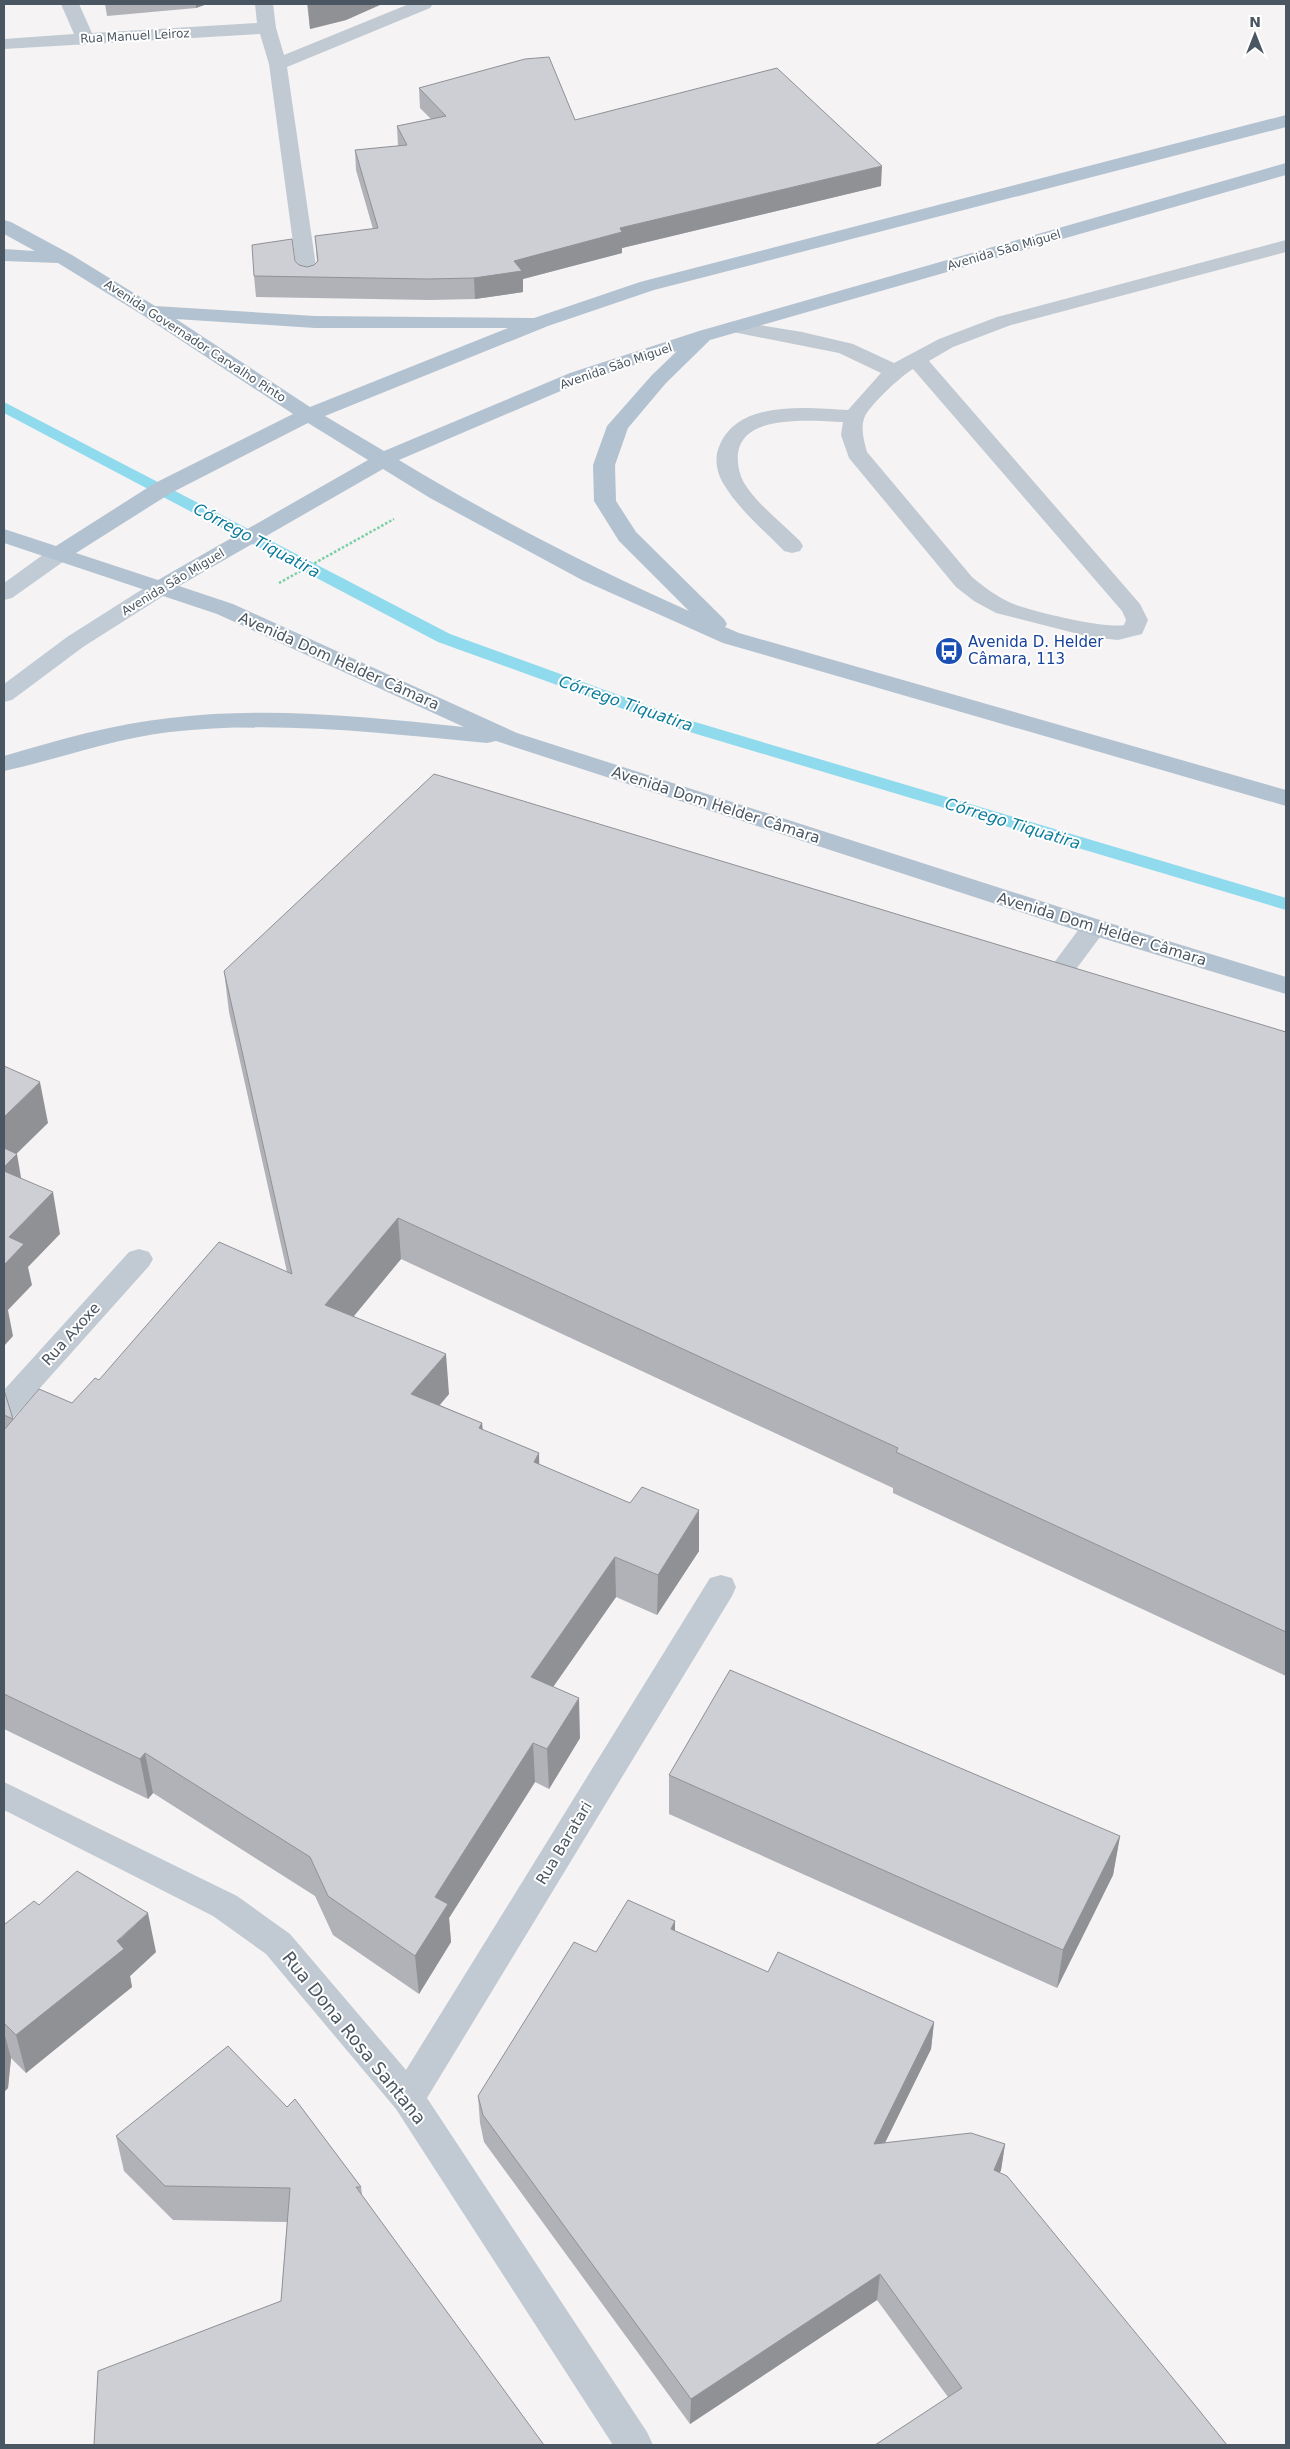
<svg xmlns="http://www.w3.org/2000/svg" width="1290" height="2449" font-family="'DejaVu Sans',sans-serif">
	<rect width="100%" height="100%" fill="#f5f3f3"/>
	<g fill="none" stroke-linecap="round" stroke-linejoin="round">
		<!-- stream -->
		<polygon fill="#90daee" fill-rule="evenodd" points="4,402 450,634 685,719 1286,898 1286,910 673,727 438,642 4,413"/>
		<!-- path -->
		<polyline stroke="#7ad0a6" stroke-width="2.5" stroke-dasharray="2.5 2" stroke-linecap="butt" points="279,583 394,519"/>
		<!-- lane -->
		<g fill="#c1cad2" fill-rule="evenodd">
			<path d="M 1286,240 L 1286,252 L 1011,325 L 953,347 L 929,361 L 1140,604 L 1148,620 L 1142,634 L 1118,640 L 1090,637 L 996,613 L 974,601 L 956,587 L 849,458 L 841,435 L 843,422 C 814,421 743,413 738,453 C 737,463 739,474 744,483 C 758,505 782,523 800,541 L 803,546 L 800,551 L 792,553 L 784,551 C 763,529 738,509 723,483 C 717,473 714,458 719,447 C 737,399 807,408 848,410 L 881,373 L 839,353 L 728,331 L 725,327 L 728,323 L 735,321 L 802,332 L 853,344 L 894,363 L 939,339 L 997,317 ZM 913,369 L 1122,611 L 1126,620 L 1124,625 C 1106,629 1030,611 1011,603 C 996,596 984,587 972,577 L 867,452 C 864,441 860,427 865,416 C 872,403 901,376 913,369 Z"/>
			<polygon points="1094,919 1103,921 1107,927 1103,933 1074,972 1065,974 1056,972 1052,966 1056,960 1085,921"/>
		</g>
		<!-- street -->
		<g fill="#c1cad2" fill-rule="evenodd">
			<polygon points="61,4 79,4 92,33 257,23 255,4 273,4 276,28 284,55 409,4 433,4 430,8 287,67 318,280 315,284 308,286 301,284 298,280 269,64 260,34 4,49 4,39 74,34"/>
			<polygon points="139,1249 149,1252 153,1259 149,1266 14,1417 4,1420 4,1390 129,1252"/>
			<polygon points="721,1575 732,1578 736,1587 732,1596 427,2098 647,2432 653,2445 613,2445 396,2109 266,1954 213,1916 4,1810 4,1782 237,1896 290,1934 406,2070 710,1578"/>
		</g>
		<!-- secondary -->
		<g fill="#c1cbd6" fill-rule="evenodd">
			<polygon points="59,547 67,549 70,554 67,559 12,598 4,600 4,583 51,549"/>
			<polygon points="160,581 168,583 171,588 168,593 83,647 12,700 4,702 4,684 67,637 152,583"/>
		</g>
		<!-- primary -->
		<path fill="#b3c2d1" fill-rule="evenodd" d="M 1286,115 L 1286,127 L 654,290 L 548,326 L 325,416 L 384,451 L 570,373 L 699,331 L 1286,163 L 1286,175 L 710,340 L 666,383 L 628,428 L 615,465 L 616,501 L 636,532 L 724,619 L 727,624 L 725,627 L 739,633 L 1286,790 L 1286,806 L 723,643 L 582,580 L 430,498 L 383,469 L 179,586 L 233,604 L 517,733 L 1103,921 L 1286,977 L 1286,994 L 1085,933 L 496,741 L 487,743 C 382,733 275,720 170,732 C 112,739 59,759 4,771 L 4,756 C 58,740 113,724 170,718 C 268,706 367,717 464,727 L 217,614 L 4,543 L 4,529 L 56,546 L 155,483 L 293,414 L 144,316 L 58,263 L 4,261 L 4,249 L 35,251 L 4,234 L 4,220 L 11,222 L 72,255 L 155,306 L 315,316 L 534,318 L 640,282 ZM 176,319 L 315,328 L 508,328 L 310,407 ZM 677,351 L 652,375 L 607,426 L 593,465 L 594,501 L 619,541 L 689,611 C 589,566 493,517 399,460 L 584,381 ZM 308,423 L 368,460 L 158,580 L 76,553 L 171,493 Z"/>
	</g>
	<!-- wall -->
	<g fill="#b0b2b7">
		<polygon points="105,4 207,4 196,8 107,16"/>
		<polygon points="307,4 382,4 346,20 310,29"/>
		<polygon points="419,88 575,120 881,186 622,248 622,253 523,279 523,292 475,299 430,300 256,297 254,276 295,261 299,265 307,267 314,265 317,261 315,236 373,229 356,170 355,150 398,146 397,126 431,119 420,108"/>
		<polygon points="224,971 1286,1032 1286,1676 893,1493 893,1488 401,1259 354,1316 449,1394 440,1405 482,1423 483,1430 539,1453 539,1464 699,1551 657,1615 616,1597 553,1687 580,1738 549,1789 535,1782 449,1918 451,1942 419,1994 333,1935 315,1896 153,1793 148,1799 4,1729 4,1390 13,1419 72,1403 99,1380 287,1272 229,1012"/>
		<polygon points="669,1775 1120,1836 1113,1875 1057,1988 669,1814"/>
		<polygon points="39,1905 156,1952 130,1976 132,1987 26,2073 11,2058 8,2088 4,2092 4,1922 5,1924"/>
		<polygon points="675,1921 675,1931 768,1972 934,2022 931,2049 885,2143 1005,2144 1001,2170 999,2173 1194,2404 948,2397 877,2300 690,2424 484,2142 480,2123 478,2096 596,1952"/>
		<polygon points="116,2136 361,2187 362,2194 281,2301 287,2222 173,2220 124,2171"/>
	</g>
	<!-- shaded-wall -->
	<g fill="#909195">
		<polygon points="196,4 207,4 196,8"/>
		<polygon points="314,4 382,4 346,20 310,29 308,5"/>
		<polygon points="882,166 881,186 622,248 622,253 523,279 523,292 475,299 474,278 514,261 620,228"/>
		<polygon points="40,1082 48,1123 4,1166 4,1117"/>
		<polygon points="17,1154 24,1195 4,1183 4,1167"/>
		<polygon points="53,1192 60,1234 28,1267 32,1285 8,1310 13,1336 4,1346 4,1265 9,1237"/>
		<polygon points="398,1218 401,1259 329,1346 325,1305"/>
		<polygon points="446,1354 449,1394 414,1434 411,1394"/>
		<polygon points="482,1423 484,1463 479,1428"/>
		<polygon points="539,1453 540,1494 534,1462"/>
		<polygon points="699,1510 699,1551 657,1615 658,1575"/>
		<polygon points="615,1557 616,1597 532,1717 531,1677"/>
		<polygon points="579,1698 580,1738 549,1789 547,1749"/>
		<polygon points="533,1743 535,1782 449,1918 451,1942 419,1994 415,1956 435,1897"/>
		<polygon points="145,1753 153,1793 148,1799 140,1759"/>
		<polygon points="1120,1836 1113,1875 1057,1988 1063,1950"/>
		<polygon points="148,1913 156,1952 130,1976 132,1987 26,2073 16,2035"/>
		<polygon points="675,1921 675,1948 671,1929"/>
		<polygon points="934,2022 931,2049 871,2171 874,2144"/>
		<polygon points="4,2032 11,2058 8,2088 4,2092"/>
		<polygon points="1005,2144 1001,2170 990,2196 994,2170"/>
		<polygon points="880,2274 877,2300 690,2424 691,2399"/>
	</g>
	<!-- building -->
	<g fill="#cdcfd5" stroke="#909195">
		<polygon points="549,57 575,120 777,68 882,166 620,228 622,232 514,261 522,271 474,278 428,279 254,276 252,245 292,239 295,261 299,265 307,267 314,265 318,261 315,236 378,228 355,150 407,145 397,126 446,116 419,88 525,59"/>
		<polygon points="434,774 1286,1032 1286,1632 896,1452 898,1448 398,1218 325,1305 446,1354 411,1394 482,1423 479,1428 539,1453 534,1462 630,1503 642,1487 699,1510 658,1575 615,1557 531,1677 579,1698 547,1749 533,1743 435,1897 448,1904 415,1956 328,1896 310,1857 145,1753 140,1759 4,1694 4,1430 39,1389 72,1403 95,1378 99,1380 219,1242 292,1274 224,971"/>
		<polygon points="4,1066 40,1082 4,1117"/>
		<polygon points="4,1148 17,1154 4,1167"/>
		<polygon points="4,1171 53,1192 9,1237 24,1244 4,1265"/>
		<polygon points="4,1390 13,1419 4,1415"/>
		<polygon points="730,1670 1120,1836 1063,1950 669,1775"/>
		<polygon points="77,1871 148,1913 117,1941 124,1949 16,2035 4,2023 4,1922 5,1924 34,1901 39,1905"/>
		<polygon points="628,1900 675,1921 671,1929 768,1972 778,1952 934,2022 874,2144 971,2133 1005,2144 994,2170 1007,2176 1194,2404 1227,2445 875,2445 962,2388 880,2274 691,2399 483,2115 478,2096 574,1942 596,1952"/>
		<polygon points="228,2046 287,2107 295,2099 361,2187 356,2187 544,2445 94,2445 98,2371 281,2301 290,2188 165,2186 116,2136"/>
	</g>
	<!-- icons -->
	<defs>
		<symbol id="bus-disc" viewBox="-11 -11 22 22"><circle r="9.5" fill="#1a4fb4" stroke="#fff"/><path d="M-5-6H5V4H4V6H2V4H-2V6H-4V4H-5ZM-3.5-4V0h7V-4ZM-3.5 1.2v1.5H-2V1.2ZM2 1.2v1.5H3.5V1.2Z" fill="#fff"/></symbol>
	</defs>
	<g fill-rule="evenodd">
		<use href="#bus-disc" x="933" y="635" width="32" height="32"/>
	</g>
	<g text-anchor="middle" stroke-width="4" stroke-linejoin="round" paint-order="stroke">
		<!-- far-street labels -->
		<g font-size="12" fill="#4a5661" stroke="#fff">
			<text transform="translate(135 36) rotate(-3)" y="4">Rua Manuel Leiroz</text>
			<text transform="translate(1004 250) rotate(-16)" y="4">Avenida São Miguel</text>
			<text transform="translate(195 341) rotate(33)" y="4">Avenida Governador Carvalho Pinto</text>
			<text transform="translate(616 366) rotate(-19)" y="4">Avenida São Miguel</text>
			<text transform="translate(173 582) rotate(-31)" y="4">Avenida São Miguel</text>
		</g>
		<!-- transit labels -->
		<g font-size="15" fill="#164399" stroke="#fff" text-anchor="start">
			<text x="968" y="647">Avenida D. Helder<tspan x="968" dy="17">Câmara, 113</tspan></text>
		</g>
		<!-- street labels -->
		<g font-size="15" fill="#4a5661" stroke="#fff">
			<text transform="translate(339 661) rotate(24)" y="5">Avenida Dom Helder Câmara</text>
			<text transform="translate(716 805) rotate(18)" y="5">Avenida Dom Helder Câmara</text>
			<text transform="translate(1102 929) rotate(17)" y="5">Avenida Dom Helder Câmara</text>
			<text transform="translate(71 1334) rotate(-48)" y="5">Rua Axoxe</text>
			<text transform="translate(564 1843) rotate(-59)" y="5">Rua Baratari</text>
		</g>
		<!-- water labels -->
		<g font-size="16" font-style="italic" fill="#0c7c9b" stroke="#fff">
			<text transform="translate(257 540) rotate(28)" y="6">Córrego Tiquatira</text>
			<text transform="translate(626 703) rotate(19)" y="6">Córrego Tiquatira</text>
			<text transform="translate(1013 823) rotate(17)" y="6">Córrego Tiquatira</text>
		</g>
		<!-- near-street labels -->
		<g font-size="18" fill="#4a5661" stroke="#fff">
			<text transform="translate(354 2038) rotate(51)" y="6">Rua Dona Rosa Santana</text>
		</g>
	</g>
	<!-- border -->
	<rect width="1290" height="2449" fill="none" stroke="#4a5661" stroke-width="10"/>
	<!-- north arrow -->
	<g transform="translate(1255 35)" stroke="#ffffff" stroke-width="4" paint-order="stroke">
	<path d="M0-4L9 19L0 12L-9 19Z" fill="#4a5661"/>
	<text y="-8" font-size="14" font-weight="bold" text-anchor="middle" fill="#4a5661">N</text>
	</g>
</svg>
